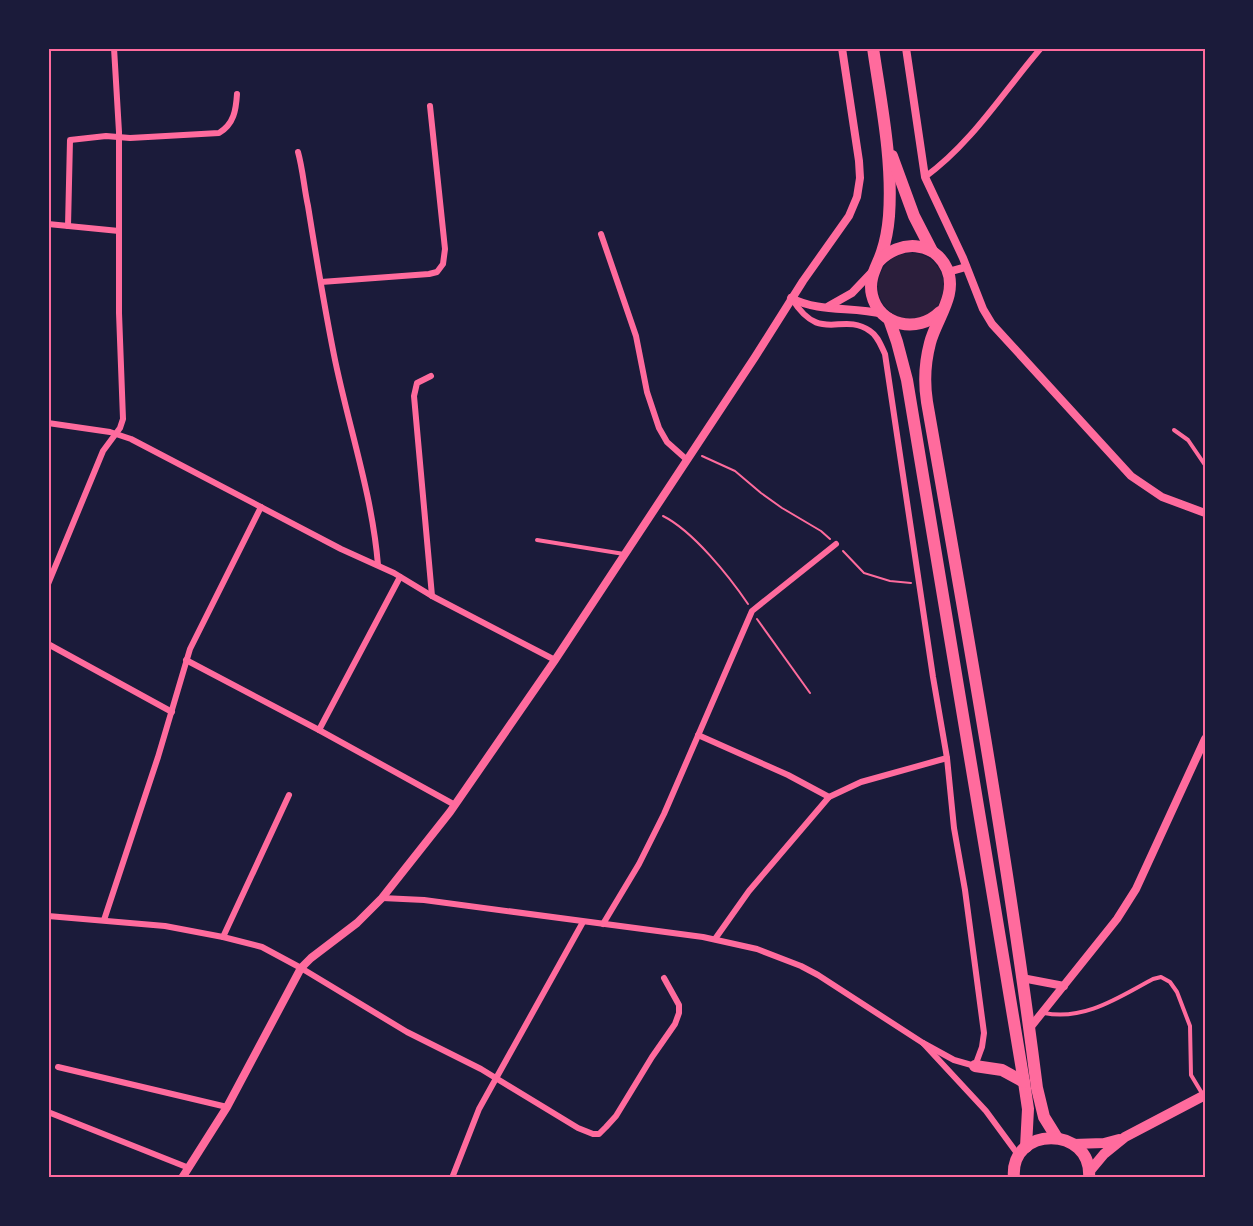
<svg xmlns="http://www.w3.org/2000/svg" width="1253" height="1226" font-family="'Alegreya Sans',sans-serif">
	<rect width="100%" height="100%" fill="#1b1b3a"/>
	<!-- green -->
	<circle fill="#2a1e3b" cx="911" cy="286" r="33"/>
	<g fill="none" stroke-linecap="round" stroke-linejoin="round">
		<!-- path -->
		<g stroke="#ff6b9d" stroke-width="2">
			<polyline points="702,456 735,471 761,493 782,508 821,531 830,539"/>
			<path d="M 663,516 C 693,531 729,576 748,604"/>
			<polyline points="843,551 864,573 890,581 911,583"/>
			<polyline points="757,619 810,693"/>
		</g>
		<!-- service -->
		<g stroke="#ff6b9d" stroke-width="4">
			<polyline points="1174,430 1188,440 1205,465"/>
			<polyline points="537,540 624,554"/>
			<path d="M 1044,1013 C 1085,1021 1119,997 1153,979 L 1161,977 L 1170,982 L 1177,992 L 1190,1026 L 1191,1075 L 1203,1095"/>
		</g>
		<!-- minor -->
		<g stroke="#ff6b9d" stroke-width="6">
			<path d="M 298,152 C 303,170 304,188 308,206 C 316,256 324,305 334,355 C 348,425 372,493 378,565"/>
			<path d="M 925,177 C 972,143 1004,91 1041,48"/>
			<polyline points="48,224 119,231"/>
			<path d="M 68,226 L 70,140 L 106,136 L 130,138 L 219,133 C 234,124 236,110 237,94"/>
			<polyline points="601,234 636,336 647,392 659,428 667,442 686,459"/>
			<polyline points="321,282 429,274 437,272 443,264 445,249 430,106"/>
			<path d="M 792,299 C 821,345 841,311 870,331 C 878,336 881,346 885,354 L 933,677 L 947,758 L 954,828 L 965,890 L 984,1033 L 982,1047 L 975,1066 L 954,1060 L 923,1043"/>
			<polyline points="431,376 417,383 414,396 432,596"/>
			<polyline points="48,423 110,432 131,439 341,549 394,573 432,596 555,660"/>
			<polyline points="48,584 103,451 120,428 123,419 119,313 119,132 114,48"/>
			<polyline points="48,644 172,712"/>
			<polyline points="186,660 319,730 455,805"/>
			<polyline points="319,730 400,577"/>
			<polyline points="698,735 788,775 829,797"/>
			<polyline points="382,898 424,900 703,937 757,949 801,966 818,975 923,1043 986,1111 1019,1156"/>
			<polyline points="48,916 165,926 223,937 262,947 301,968 407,1032 481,1069 578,1128 593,1134 599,1134 606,1127 616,1116 652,1057 675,1024 679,1013 679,1005 664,978"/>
			<polyline points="104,920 158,757 190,649 261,507"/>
			<polyline points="603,924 639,864 664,814 752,611 836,544"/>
			<polyline points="223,937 289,795"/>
			<polyline points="715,939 749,891 829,797 861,782 947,758"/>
			<polyline points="58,1067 227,1107"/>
			<polyline points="48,1112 189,1168"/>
			<polyline points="452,1178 479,1109 583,922"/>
		</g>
		<!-- tertiary -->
		<g stroke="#ff6b9d" stroke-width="8">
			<polyline points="906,48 925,177 963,258 983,309 992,324 1131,476 1162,497 1205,513"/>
			<polyline points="948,272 966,267"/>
			<path d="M 791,298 C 820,313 852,306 883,314"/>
			<polyline points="829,306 852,293 872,272"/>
			<polyline points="1022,978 1064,986"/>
			<polyline points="1029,1029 1117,919 1136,889 1205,739"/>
			<polyline points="182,1178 227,1107 301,968 311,958 357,923 382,898 450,812 555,660 755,357 803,281 849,216 857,197 860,178 859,161 842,48"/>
		</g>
		<!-- primary -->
		<g stroke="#ff6b9d" stroke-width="10">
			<polyline points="1073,1144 1104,1143 1119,1139"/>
			<polyline points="1089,1172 1104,1154 1125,1137 1205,1095"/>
		</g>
		<!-- trunk -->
		<g stroke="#ff6b9d" stroke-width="12">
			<path d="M 873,48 C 881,103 893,160 889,216 C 888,228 886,240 882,252 C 877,267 868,278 872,295 C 879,326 918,334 940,312"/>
			<polyline points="892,156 914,216 932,251"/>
			<path d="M 879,261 C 899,240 934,240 947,269 C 958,295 936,319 930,343 C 925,362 924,383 927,402 C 967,630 1008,858 1037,1088 L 1044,1117 L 1057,1138"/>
			<polyline points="889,319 897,342 907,380 1024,1082 1028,1109 1026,1147"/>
			<polyline points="975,1066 1002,1070 1024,1082"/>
			<path d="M 1014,1178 C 1009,1125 1093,1125 1089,1178"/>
		</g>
	</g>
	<!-- border -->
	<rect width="1253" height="1226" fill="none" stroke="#1b1b3a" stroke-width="99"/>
	<rect x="50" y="50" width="1154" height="1126" fill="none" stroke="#ff6b9d" stroke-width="2"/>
</svg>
